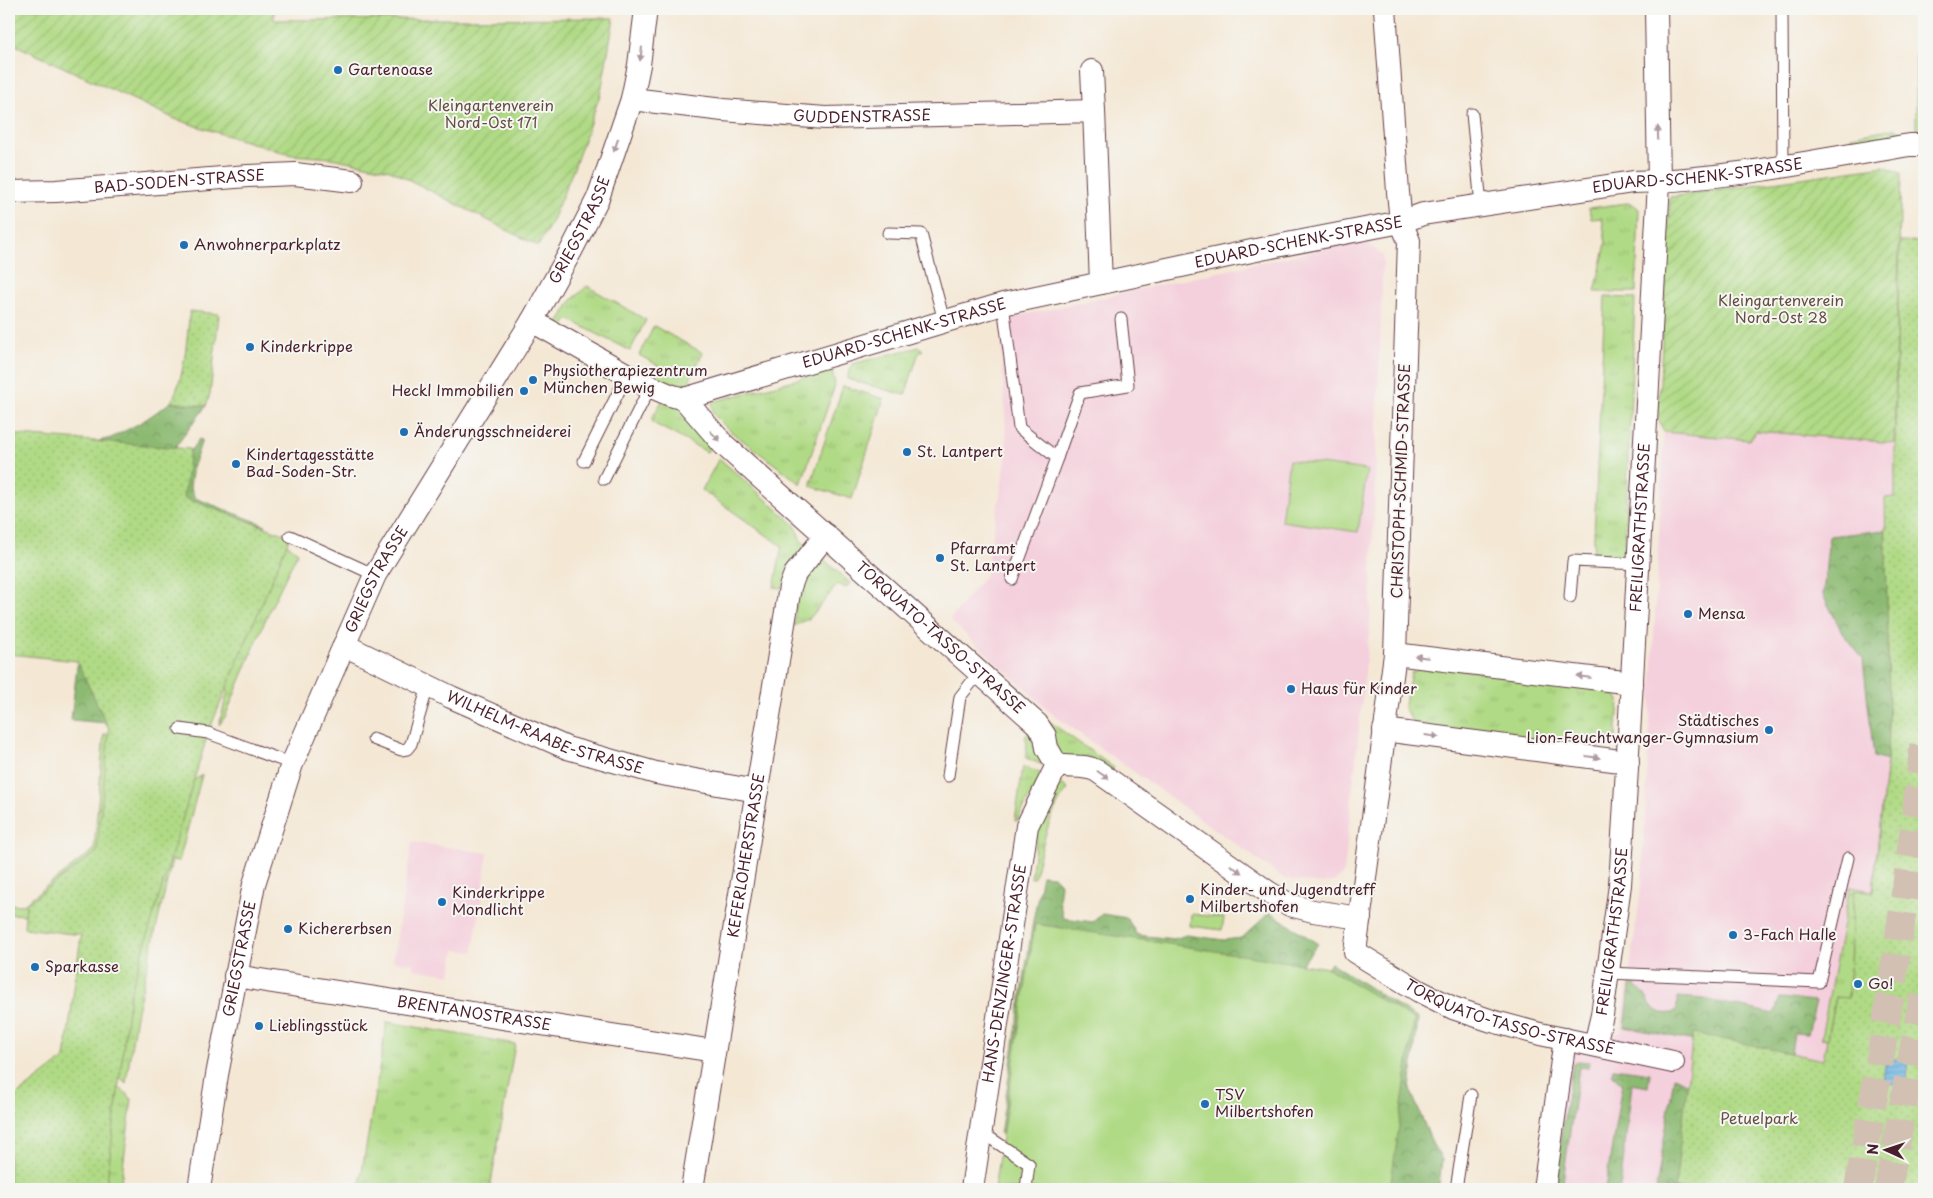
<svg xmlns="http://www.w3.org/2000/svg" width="1933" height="1198" font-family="'Playpen Sans',sans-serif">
	<defs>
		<pattern id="grass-tufts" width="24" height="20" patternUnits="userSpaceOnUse" patternTransform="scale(1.25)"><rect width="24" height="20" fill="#b0da85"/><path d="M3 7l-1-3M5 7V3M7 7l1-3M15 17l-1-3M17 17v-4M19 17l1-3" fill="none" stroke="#99bb73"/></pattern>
		<pattern id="forest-crowns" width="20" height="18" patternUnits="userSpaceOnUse" patternTransform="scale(1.25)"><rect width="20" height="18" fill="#8cba72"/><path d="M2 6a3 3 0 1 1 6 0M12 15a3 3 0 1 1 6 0" fill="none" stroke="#74975e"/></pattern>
		<pattern id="park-dots" width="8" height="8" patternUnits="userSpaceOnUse" patternTransform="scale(1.25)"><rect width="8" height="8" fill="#b0da85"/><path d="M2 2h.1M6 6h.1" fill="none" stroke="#99bb73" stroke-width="1.8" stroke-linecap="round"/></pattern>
		<pattern id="garden-furrows" width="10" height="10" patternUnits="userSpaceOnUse" patternTransform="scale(1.25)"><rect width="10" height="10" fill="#b0da85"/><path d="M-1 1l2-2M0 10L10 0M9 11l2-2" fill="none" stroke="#99bb73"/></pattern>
		<pattern id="water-rules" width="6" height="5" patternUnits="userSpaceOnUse" patternTransform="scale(1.25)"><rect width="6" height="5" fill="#6ab4e3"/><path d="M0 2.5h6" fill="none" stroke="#5992b8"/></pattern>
	</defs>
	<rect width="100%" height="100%" fill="#f6f6f2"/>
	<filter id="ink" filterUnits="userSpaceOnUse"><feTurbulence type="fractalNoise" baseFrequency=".02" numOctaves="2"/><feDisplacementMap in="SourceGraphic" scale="10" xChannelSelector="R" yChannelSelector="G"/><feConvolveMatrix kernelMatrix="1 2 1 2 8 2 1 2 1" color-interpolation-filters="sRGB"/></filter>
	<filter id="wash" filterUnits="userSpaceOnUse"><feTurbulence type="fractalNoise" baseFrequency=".0096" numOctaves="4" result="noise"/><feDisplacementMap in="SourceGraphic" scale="20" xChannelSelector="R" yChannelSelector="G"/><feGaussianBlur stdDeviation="1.12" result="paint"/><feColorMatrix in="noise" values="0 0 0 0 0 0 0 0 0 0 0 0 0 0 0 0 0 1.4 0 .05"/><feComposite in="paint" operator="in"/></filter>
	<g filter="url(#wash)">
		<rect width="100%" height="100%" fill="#f4e8d5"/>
		<!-- built -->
		<g fill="#f4cfdc">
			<polygon points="1364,240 1383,256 1370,623 1344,873 1334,882 1323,884 1285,879 1051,713 950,620 986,574 1007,454 1000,320"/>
			<polygon points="1756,431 1894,443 1895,497 1885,499 1889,699 1887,761 1873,891 1854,891 1848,999 1835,997 1823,1060 1693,1033 1675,1189 1547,1189 1570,1038 1621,1032 1642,882 1664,432 1750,440"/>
			<polygon points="412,842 488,853 473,952 455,950 451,975 413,969 414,964 393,961"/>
		</g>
		<!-- grass -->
		<g fill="url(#grass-tufts)" stroke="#7d7c58">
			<polygon points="1921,9 1924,9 1924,123 1916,131 1916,59"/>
			<polygon points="1895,128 1900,131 1901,135 1856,141 1851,136"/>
			<polygon points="1627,203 1634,205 1639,209 1636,292 1595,292 1606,243 1602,218 1591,219 1589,208"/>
			<polygon points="587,286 646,320 630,351 568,319 561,332 555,328 571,301"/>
			<polygon points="1605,297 1635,298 1624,559 1593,558"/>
			<polygon points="654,326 703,353 685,389 653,380 659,366 639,355"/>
			<polygon points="919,347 923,350 918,355 905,395 847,379 852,364"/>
			<polygon points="832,370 835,385 801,484 730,431 713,414 712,402"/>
			<polygon points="843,386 884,399 852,499 810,486"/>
			<polygon points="662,401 678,403 713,442 707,452 653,423 652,418"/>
			<polygon points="719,458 795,525 800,539 807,546 782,588 774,587 782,546 702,490"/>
			<polygon points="285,543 298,552 270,609 225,717 219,725 228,690 208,663"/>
			<polygon points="819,555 850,583 846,588 838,584 810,618 794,626 798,580"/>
			<polygon points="1915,619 1873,891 1854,891 1848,999 1835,997 1827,1039 1821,1038 1850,887 1873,891 1887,761 1889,699"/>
			<polygon points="1427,665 1613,690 1619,700 1616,740 1610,747 1416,727 1404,708 1411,673"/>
			<polygon points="1050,722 1114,768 1111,772 1062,758 1047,726"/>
			<polygon points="1030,730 1040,754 1043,765 1026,758 1027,742 1025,737"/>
			<polygon points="104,734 148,739 101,856 29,915 9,914 9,904 22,905 94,850"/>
			<polygon points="1023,766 1042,774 1017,821 1015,821"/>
			<polygon points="202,775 179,861 172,860 136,1015 126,1083 110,1068 183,788"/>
			<path d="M 1056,780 L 1068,789 C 1048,813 1042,849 1034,878 L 1031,878 L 1038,825 Z"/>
			<polygon points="387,1022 515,1044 490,1189 359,1189"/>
			<polygon points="89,1060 132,1099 120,1189 100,1189"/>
		</g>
		<!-- forest -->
		<g fill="url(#forest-crowns)" stroke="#6b6c4e">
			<polygon points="171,402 206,406 167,458 70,448 111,438 142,422"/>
			<polygon points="199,439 202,440 193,467 190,486 195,498 265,525 245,526 207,540 176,486 180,465"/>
			<polygon points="1886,530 1889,699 1887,761 1874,757 1863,659 1843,634 1823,595 1829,536"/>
			<polygon points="9,622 104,642 118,724 71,720 78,657"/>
			<polygon points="1042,875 1053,876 1061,884 1059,900 1063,918 1093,922 1102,914 1127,918 1137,935 1174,939 1186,935 1224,940 1242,938 1270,912 1318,944 1296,971 1057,1175 1000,1134 1033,921"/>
			<polygon points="1331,963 1418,1019 1410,1089 1433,1145 1442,1160 1439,1185 1433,1189 1372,1189 1323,976"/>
			<path d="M 1631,980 C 1635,985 1641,990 1645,995 C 1653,1008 1655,1015 1673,1013 L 1677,1008 L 1677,997 L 1704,999 L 1774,1014 L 1780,998 L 1816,1001 L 1808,1034 L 1794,1033 L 1790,1060 L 1625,1027 Z"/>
			<polygon points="1577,1061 1589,1062 1588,1068 1579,1067 1562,1189 1552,1189 1573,1063"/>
			<polygon points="1613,1068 1650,1073 1648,1087 1632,1084 1620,1189 1605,1189 1622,1084 1612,1074"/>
			<polygon points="1674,1077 1692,1086 1678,1189 1656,1189"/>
		</g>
		<!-- park -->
		<g fill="url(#park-dots)" stroke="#7d7c58">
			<path d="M 1900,241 L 1924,242 L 1924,1189 L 1675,1189 L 1693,1033 L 1823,1060 L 1835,997 L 1848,998 L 1854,891 L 1873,891 L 1887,761 L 1889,699 L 1885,498 L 1895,497 C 1894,412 1898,326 1900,241 Z"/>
			<path d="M 190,311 L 219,314 L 210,394 L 206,406 L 171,402 C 186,374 186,342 190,311 Z"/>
			<polygon points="9,434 190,449 184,498 290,536 208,733 130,994 106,1189 9,1189 9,1101 65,1058 81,935 24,928 26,904 97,852 109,729 77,661 9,654"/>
		</g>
		<!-- garden -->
		<g fill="url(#garden-furrows)" stroke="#7d7c58">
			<polygon points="9,9 274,9 274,20 614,18 601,92 574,168 550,225 538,246 390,170 331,158 292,155 215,132 175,119 9,42"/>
			<polygon points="1884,166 1901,173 1894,443 1756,431 1750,440 1664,432 1658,418 1670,197"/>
		</g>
		<!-- pitch -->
		<g fill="#b0da85" stroke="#7d7c58">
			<polygon points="1289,460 1367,470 1358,532 1281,521"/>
			<polygon points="1191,914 1224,918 1222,930 1190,926"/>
			<polygon points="1035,924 1328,968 1414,1020 1390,1189 994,1189"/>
		</g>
		<!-- water -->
		<polygon fill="url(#water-rules)" stroke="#5a6a87" points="1886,1058 1909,1061 1906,1086 1883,1082"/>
	</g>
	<g filter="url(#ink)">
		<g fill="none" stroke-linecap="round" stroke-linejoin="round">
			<!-- highway-tunnel -->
			<g stroke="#d2c0b3" stroke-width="28" stroke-dasharray="28 14" stroke-linecap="butt">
				<path d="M 1858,1189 C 1884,1040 1908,891 1924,740"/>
				<polyline points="1888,1189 1924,990"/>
			</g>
			<defs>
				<g id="lane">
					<polyline points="1782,9 1783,166"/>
					<polyline points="1472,114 1481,205"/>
					<polyline points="888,233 921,234 944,321"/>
					<polyline points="1003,304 1019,428 1057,458 1012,579"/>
					<polyline points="1057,458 1080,393 1128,385 1121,319"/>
					<polyline points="584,461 627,375"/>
					<polyline points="604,479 650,387"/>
					<polyline points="290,536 375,575"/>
					<polyline points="1570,597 1573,561 1639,564"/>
					<polyline points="180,729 208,733 292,764"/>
					<polyline points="373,739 401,750 407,749 411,744 428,686"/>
					<polyline points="948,776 960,697 978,674"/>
					<polyline points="1608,973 1819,982 1848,858"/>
					<polyline points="981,1132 1029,1164 1026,1189"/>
					<polyline points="1456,1189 1471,1095"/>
				</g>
				<g id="street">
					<path id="s1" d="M 1385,9 L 1398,192 L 1401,222 L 1409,241 L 1395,654 L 1355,952 L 1419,991 L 1453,1008 L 1492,1021 L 1540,1034 L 1673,1062"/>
					<polyline points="1092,71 1094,111"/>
					<path id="s2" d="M 632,99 L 723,110 L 825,118 L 1094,111 L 1101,283"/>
					<path id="s3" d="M 9,192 L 56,191 L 248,176 L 295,174 L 352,181"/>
					<path id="s4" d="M 532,321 L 642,383 L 670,395 L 684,399 L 723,444 L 1037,724 L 1045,736 L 1047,748 L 1057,765 C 1071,768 1085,764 1097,771 L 1268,892 L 1290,905 L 1313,911 L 1360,918"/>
					<path id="s5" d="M 684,399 L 1003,304 L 1261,249 L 1401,222 L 1423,214 L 1633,182 C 1726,180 1818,160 1910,145 L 1924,145"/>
					<path id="s6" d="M 344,645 L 451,697 L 567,748 L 656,773 L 757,791"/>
					<polyline points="1395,654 1632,683"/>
					<polyline points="1384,730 1628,762"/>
					<path id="s7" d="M 235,976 L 714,1051"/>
					<path id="s8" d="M 1595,1045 L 1602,1015 L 1620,885 L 1629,735 L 1659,182 L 1656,9"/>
					<path id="s9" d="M 199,1189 L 217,1075 L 254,884 L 292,764 L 375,575 L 532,321 L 571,251 L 598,198 L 632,99 L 639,65 L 646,9"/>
					<path id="s10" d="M 692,1189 L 790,587 L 795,574 L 826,535"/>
					<path id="s11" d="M 972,1189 L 1027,826 L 1057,765"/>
					<polyline points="1544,1189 1565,1039"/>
				</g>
			</defs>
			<!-- lane casing -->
			<use href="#lane" stroke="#643d44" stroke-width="13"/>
			<!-- street casing -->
			<use href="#street" stroke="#643d44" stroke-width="24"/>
			<!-- lane -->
			<use href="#lane" stroke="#fff" stroke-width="11"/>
			<!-- street -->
			<use href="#street" stroke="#fff" stroke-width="22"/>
		</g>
		<!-- one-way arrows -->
		<defs><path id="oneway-solid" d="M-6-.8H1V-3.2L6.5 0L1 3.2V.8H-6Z" transform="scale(1.25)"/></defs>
		<g fill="#ae9aa0">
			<use href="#oneway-solid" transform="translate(641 54) rotate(98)"/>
			<use href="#oneway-solid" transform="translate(1658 133) rotate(-91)"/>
			<use href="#oneway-solid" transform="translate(616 145) rotate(109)"/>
			<use href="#oneway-solid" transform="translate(715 436) rotate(46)"/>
			<use href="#oneway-solid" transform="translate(1422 657) rotate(-173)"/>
			<use href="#oneway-solid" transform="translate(1584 677) rotate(-173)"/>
			<use href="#oneway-solid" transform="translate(1432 736) rotate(8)"/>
			<use href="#oneway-solid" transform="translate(1593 757) rotate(8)"/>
			<use href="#oneway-solid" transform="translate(1103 775) rotate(35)"/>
			<use href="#oneway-solid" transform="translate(1236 869) rotate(35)"/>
		</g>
	</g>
	<!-- markers -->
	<g fill="#1f6fb2" stroke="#f6f6f2" stroke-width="2">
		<circle cx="338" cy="70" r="5"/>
		<circle cx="184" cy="245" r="5"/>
		<circle cx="250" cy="347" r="5"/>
		<circle cx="533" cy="380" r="5"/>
		<circle cx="524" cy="391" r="5"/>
		<circle cx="404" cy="432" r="5"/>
		<circle cx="907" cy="452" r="5"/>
		<circle cx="236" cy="464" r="5"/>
		<circle cx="940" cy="558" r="5"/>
		<circle cx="1688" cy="614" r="5"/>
		<circle cx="1291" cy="689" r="5"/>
		<circle cx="1769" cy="730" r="5"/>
		<circle cx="1190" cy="899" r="5"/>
		<circle cx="442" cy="902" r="5"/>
		<circle cx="288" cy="929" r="5"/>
		<circle cx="1733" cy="935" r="5"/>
		<circle cx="35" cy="967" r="5"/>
		<circle cx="1858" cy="984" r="5"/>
		<circle cx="259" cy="1026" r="5"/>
		<circle cx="1205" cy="1104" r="5"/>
	</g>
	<g text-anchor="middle" stroke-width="4" stroke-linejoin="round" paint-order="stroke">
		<!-- poi labels -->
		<g font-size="15" fill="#4a1f2b" stroke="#f6f6f2" text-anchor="start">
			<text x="348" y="75">Gartenoase</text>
			<text x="194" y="250">Anwohnerparkplatz</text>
			<text x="260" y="352">Kinderkrippe</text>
			<text x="543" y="376">Physiotherapiezentrum<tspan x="543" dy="17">München Bewig</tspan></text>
			<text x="514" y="396" text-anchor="end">Heckl Immobilien</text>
			<text x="414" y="437">Änderungsschneiderei</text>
			<text x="917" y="457">St. Lantpert</text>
			<text x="246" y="460">Kindertagesstätte<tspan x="246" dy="17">Bad-Soden-Str.</tspan></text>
			<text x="950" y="554">Pfarramt<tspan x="950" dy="17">St. Lantpert</tspan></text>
			<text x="1698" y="619">Mensa</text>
			<text x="1301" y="694">Haus für Kinder</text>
			<text x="1759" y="726" text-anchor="end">Städtisches<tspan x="1759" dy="17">Lion-Feuchtwanger-Gymnasium</tspan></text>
			<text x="1200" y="895">Kinder- und Jugendtreff<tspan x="1200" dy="17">Milbertshofen</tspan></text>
			<text x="452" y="898">Kinderkrippe<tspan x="452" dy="17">Mondlicht</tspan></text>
			<text x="298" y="934">Kichererbsen</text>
			<text x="1743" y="940">3-Fach Halle</text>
			<text x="45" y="972">Sparkasse</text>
			<text x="1868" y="989">Go!</text>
			<text x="269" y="1031">Lieblingsstück</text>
			<text x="1215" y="1100">TSV<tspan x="1215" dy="17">Milbertshofen</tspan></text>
		</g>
		<!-- park labels -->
		<g font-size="15" fill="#644e42" stroke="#f6f6f2">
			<text x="491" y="111">Kleingartenverein<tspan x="491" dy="17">Nord-Ost 171</tspan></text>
			<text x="1781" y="306">Kleingartenverein<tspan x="1781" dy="17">Nord-Ost 28</tspan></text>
			<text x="1759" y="1124">Petuelpark</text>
		</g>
		<!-- street labels -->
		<g font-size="15" fill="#4a1f2b" stroke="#f6f6f2">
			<text dy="5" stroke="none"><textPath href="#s2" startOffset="231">GUDDENSTRASSE</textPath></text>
			<text dy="5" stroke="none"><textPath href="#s5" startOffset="1040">EDUARD-SCHENK-STRASSE</textPath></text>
			<text dy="5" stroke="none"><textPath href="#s3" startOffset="171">BAD-SODEN-STRASSE</textPath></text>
			<text dy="5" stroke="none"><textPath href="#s9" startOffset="1044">GRIEGSTRASSE</textPath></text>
			<text dy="5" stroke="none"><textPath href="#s5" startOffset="635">EDUARD-SCHENK-STRASSE</textPath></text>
			<text dy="5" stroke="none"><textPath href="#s5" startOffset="230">EDUARD-SCHENK-STRASSE</textPath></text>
			<text transform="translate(1401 481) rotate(-88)" y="5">CHRISTOPH-SCHMID-STRASSE</text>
			<text dy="5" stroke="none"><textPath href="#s8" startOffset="520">FREILIGRATHSTRASSE</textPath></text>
			<text dy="5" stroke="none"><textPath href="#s9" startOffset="639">GRIEGSTRASSE</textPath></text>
			<text dy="5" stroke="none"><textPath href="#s4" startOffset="522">TORQUATO-TASSO-STRASSE</textPath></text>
			<text dy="5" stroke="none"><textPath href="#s6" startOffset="220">WILHELM-RAABE-STRASSE</textPath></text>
			<text dy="5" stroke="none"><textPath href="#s10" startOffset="338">KEFERLOHERSTRASSE</textPath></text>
			<text dy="5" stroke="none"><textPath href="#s8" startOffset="115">FREILIGRATHSTRASSE</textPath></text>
			<text dy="5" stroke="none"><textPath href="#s9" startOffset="234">GRIEGSTRASSE</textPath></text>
			<text dy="5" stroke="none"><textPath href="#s11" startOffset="218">HANS-DENZINGER-STRASSE</textPath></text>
			<text dy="5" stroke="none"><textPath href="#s7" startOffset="242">BRENTANOSTRASSE</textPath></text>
			<text dy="5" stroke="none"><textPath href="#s1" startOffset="1118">TORQUATO-TASSO-STRASSE</textPath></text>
		</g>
	</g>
	<!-- margin -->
	<rect width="1933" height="1198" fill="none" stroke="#f6f6f2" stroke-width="30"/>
	<!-- north arrow -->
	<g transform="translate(1886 1150) rotate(273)" stroke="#f6f6f2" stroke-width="4" paint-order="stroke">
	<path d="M0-4L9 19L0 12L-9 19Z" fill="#4a1f2b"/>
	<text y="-8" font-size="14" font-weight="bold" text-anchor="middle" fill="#4a1f2b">N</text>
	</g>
</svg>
